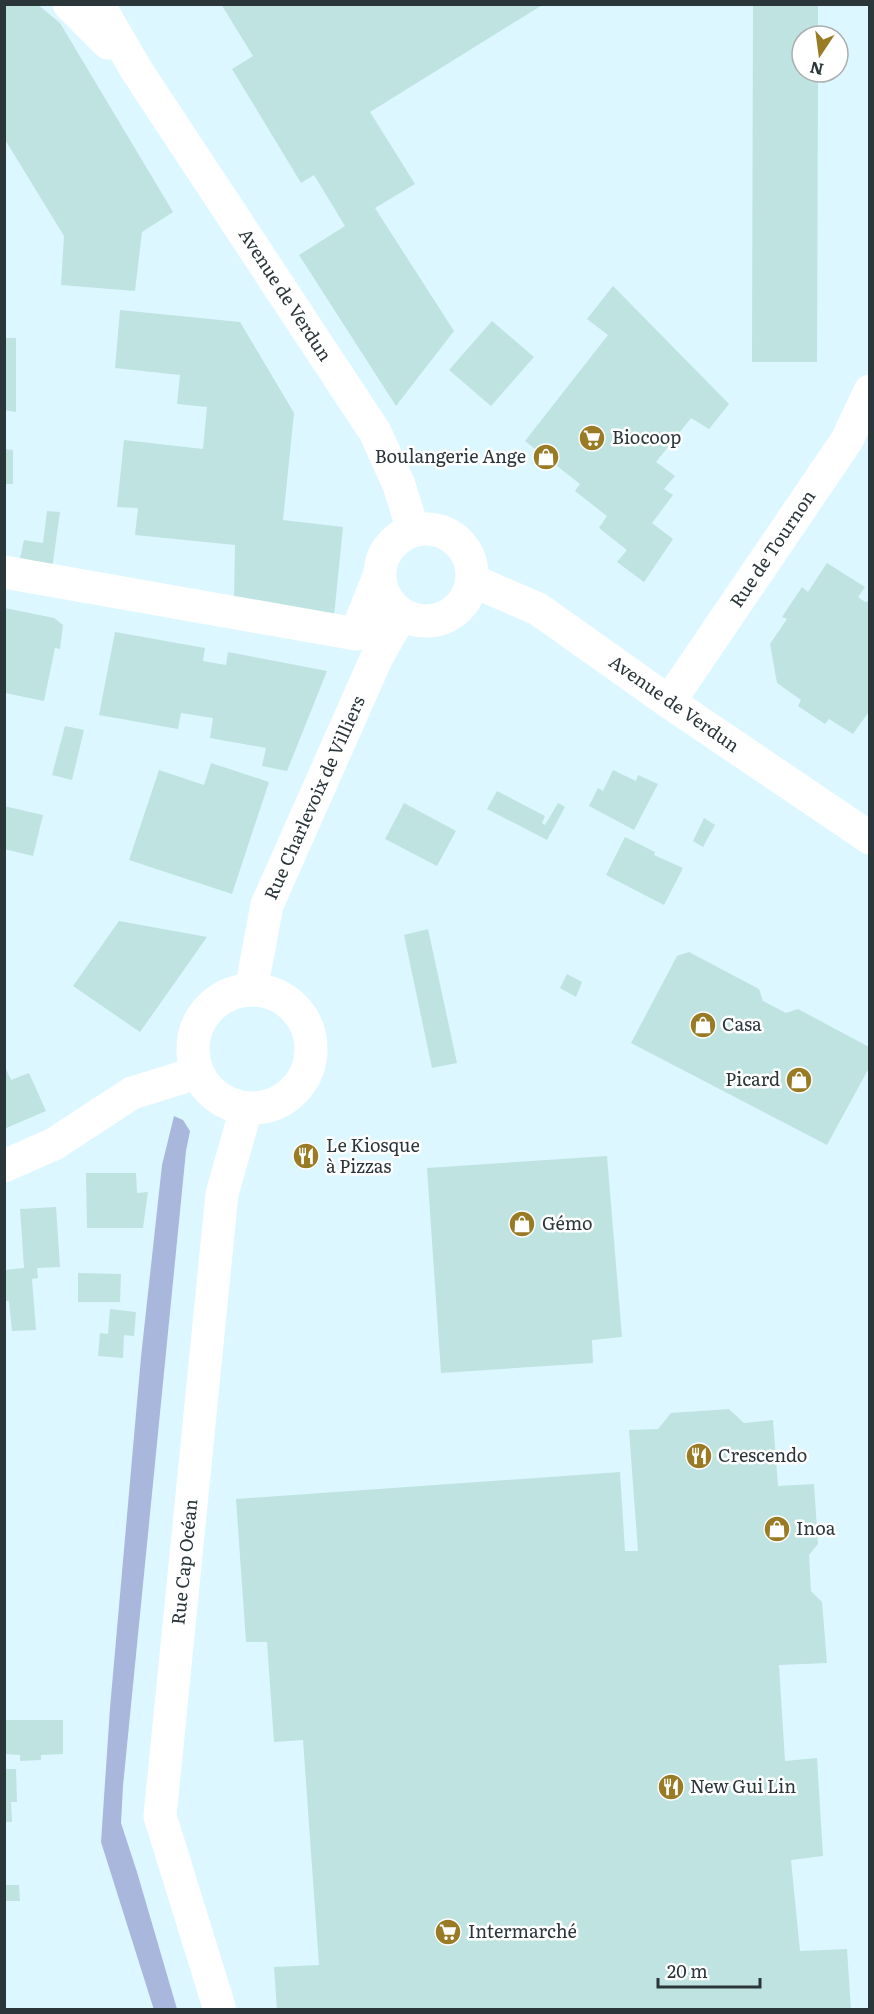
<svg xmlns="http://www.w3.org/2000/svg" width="874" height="2014" font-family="Literata,serif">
	<rect width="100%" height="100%" fill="#dcf7ff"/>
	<!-- water -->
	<polygon fill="#aab7dd" points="174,1116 183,1120 190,1131 186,1151 123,1786 121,1823 137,1872 177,2009 154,2010 101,1842 110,1708 141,1357 162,1165"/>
	<!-- building -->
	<g fill="#bfe3e1">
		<polygon points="4,4 37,4 60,23 173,212 142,232 135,291 61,285 64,236 4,138"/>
		<polygon points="221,4 544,4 370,112 415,184 375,208 454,331 396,406 299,255 345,226 314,175 301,183 232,69 253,56"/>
		<polygon points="753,4 818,4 818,36 802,36 802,72 818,72 817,362 752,362"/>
		<polygon points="613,286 729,404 709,429 691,418 656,462 675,476 664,489 673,495 652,523 673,539 644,582 617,562 627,550 599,528 607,516 575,491 580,484 525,441 608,335 587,319"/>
		<polygon points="120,310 240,322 294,413 283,520 343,527 333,626 234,600 235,545 135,535 138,508 117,507 124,440 203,449 207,407 177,404 180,375 115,368"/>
		<polygon points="492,321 534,357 491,406 449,370"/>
		<polygon points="4,338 16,338 16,412 4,410"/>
		<polygon points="4,449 13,450 13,484 4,484"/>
		<polygon points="47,511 60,512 52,569 19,563 24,540 43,543"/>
		<polygon points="827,563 865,587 858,597 865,602 870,601 870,710 853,734 829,719 825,724 798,706 801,700 777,683 770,644 787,619 782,617 802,587 808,592"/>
		<polygon points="5,608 54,618 63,625 60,649 55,648 44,701 5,693"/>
		<polygon points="115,632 205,648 203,661 226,665 228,652 327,671 287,771 262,766 266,748 210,738 213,718 181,713 178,729 99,715"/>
		<polygon points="65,726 84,730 72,780 52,775"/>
		<polygon points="211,763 269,782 232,894 129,860 159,770 204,785"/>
		<polygon points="613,770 636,781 638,775 658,784 634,830 589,806 598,788 603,791"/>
		<polygon points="497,791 545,816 542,823 545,825 558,803 565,807 547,840 487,809"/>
		<polygon points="404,803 456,831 437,866 385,839"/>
		<polygon points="4,806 43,815 33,856 4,849"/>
		<polygon points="704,818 715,825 703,847 693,841"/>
		<polygon points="625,837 655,852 654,855 683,868 664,905 606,875"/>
		<polygon points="119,921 207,937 140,1032 73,986"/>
		<polygon points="428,929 457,1063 432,1068 404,935"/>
		<polygon points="689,952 759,989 763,1001 786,1013 798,1009 869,1047 870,1066 827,1145 631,1043 677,956"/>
		<polygon points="567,974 582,982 576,997 560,988"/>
		<polygon points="4,1065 11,1080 29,1073 46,1111 4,1129"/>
		<polygon points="607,1156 622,1337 592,1340 593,1363 441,1373 427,1168"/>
		<polygon points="86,1173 136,1173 137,1193 148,1192 143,1228 87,1228"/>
		<polygon points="56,1207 60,1267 37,1268 38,1278 32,1279 36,1330 12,1331 9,1301 4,1301 4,1270 24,1268 20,1209"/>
		<polygon points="78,1273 121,1274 120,1302 78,1302"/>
		<polygon points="110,1309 136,1312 134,1336 124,1335 123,1358 98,1356 100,1333 108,1334"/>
		<polygon points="729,1409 744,1423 773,1420 778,1486 814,1484 818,1544 809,1555 811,1591 822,1602 827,1663 779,1665 785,1761 817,1758 823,1856 791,1860 800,1951 847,1949 851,2010 277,2010 274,1967 319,1965 303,1740 274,1742 267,1642 246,1642 236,1499 620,1472 625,1551 638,1551 629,1430 658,1429 671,1413"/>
		<polygon points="4,1720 63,1720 63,1754 41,1755 41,1760 20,1761 20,1755 4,1754"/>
		<polygon points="4,1769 16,1769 17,1802 11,1802 12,1822 4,1822"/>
		<polygon points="4,1885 19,1885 20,1901 4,1901"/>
	</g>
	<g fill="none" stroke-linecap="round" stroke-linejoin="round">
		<!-- minor -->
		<g stroke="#fff" stroke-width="33">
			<polyline points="69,4 108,43"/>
			<polyline points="98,4 137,71 375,432 399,485 413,530"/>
			<circle cx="426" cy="575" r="46"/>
			<polyline points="4,572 356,634 379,576"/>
			<polyline points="473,581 538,609 669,702 870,838"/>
			<polyline points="669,702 847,440 870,391"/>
			<circle cx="252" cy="1049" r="59"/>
			<polyline points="251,990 267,905 377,657 401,615"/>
			<polyline points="4,1166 54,1144 132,1093 197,1073"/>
			<polyline points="220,2010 160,1816 222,1194 246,1109"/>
		</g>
	</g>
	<!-- icons -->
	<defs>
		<symbol id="supermarket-disc" viewBox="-11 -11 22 22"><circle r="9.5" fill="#9a7b25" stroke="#fff"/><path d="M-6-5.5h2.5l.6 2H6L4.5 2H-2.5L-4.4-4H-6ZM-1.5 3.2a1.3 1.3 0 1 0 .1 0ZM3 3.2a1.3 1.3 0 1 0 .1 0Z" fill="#fff"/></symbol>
		<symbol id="shop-disc" viewBox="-11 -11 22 22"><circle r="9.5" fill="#9a7b25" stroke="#fff"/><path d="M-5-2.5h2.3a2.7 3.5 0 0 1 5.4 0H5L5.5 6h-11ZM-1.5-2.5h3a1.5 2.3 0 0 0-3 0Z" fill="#fff"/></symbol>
		<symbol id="restaurant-disc" viewBox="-11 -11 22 22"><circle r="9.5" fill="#9a7b25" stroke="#fff"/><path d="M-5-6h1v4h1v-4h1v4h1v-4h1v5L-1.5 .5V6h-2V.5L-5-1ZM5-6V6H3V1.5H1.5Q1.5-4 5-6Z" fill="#fff"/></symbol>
	</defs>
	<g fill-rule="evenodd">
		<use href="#supermarket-disc" x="577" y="423" width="30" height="30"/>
		<use href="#shop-disc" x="531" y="442" width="30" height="30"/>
		<use href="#shop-disc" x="688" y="1010" width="30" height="30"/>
		<use href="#shop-disc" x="784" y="1065" width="30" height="30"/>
		<use href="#restaurant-disc" x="291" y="1141" width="30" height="30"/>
		<use href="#shop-disc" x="507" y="1209" width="30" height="30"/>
		<use href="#restaurant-disc" x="684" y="1441" width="30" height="30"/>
		<use href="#shop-disc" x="762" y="1514" width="30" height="30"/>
		<use href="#restaurant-disc" x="656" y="1772" width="30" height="30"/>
		<use href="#supermarket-disc" x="433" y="1917" width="30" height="30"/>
	</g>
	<g text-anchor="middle" stroke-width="5" stroke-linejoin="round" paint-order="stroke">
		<!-- street labels -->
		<g font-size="18" fill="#2a363a" stroke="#fff">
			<text transform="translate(285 295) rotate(57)" y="6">Avenue de Verdun</text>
			<text transform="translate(773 549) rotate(-56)" y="6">Rue de Tournon</text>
			<text transform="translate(674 704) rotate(35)" y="6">Avenue de Verdun</text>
			<text transform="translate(315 798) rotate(-66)" y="6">Rue Charlevoix de Villiers</text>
			<text transform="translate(185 1562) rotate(-84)" y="6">Rue Cap Océan</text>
		</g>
		<!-- poi labels -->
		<g font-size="18" fill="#2a363a" stroke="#fff" text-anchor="start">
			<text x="612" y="444">Biocoop</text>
			<text x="526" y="463" text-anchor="end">Boulangerie Ange</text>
			<text x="722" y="1031">Casa</text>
			<text x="780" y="1086" text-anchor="end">Picard</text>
			<text x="326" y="1152">Le Kiosque<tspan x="326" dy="21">à Pizzas</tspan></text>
			<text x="542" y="1230">Gémo</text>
			<text x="718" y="1462">Crescendo</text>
			<text x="796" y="1535">Inoa</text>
			<text x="690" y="1793">New Gui Lin</text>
			<text x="468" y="1938">Intermarché</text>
		</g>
	</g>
	<!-- border -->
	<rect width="874" height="2014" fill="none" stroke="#2a363a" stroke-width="12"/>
	<!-- north arrow -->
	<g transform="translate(820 54) rotate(193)"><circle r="28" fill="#ffffff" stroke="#aaafb0" stroke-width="1.5"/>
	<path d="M0-4.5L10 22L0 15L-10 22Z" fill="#9a7b25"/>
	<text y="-9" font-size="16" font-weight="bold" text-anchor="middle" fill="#2a363a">N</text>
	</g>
	<!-- scale -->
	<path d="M658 1978v9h102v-9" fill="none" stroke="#2a363a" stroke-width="3"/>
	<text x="667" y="1978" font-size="18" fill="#2a363a" stroke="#ffffff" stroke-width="4.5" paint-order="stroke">20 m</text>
</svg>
